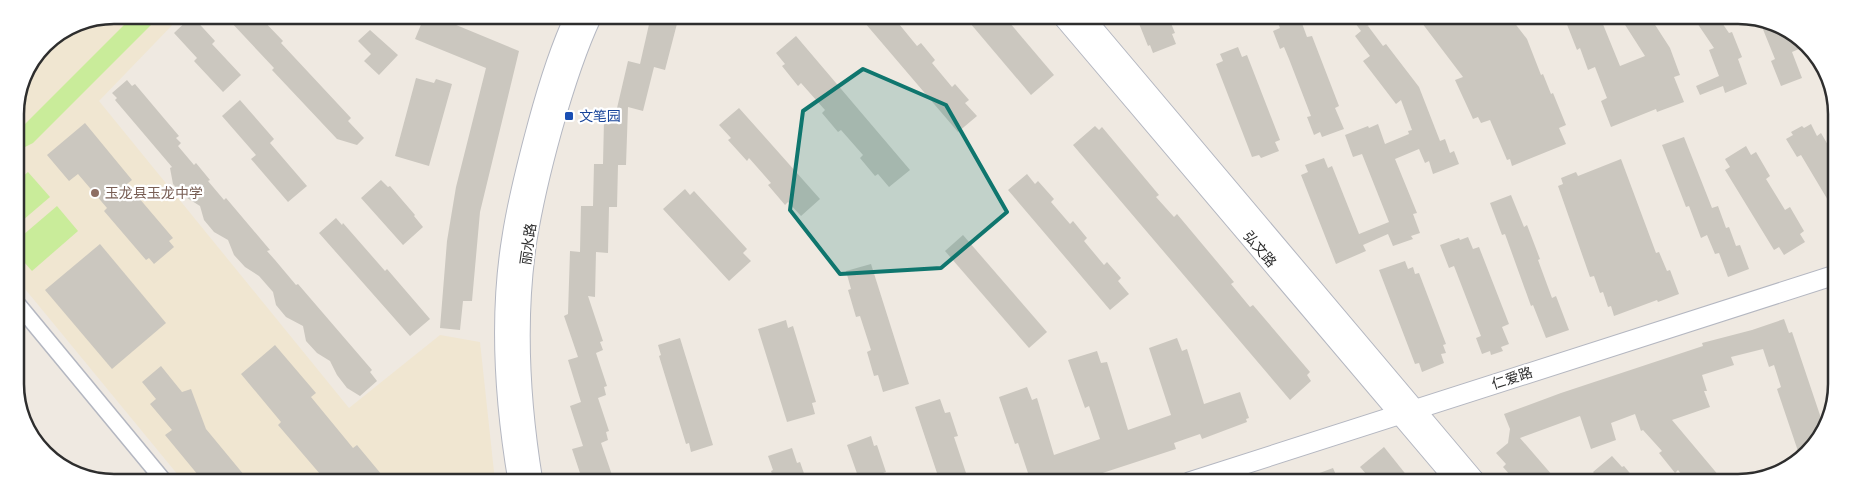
<svg xmlns="http://www.w3.org/2000/svg" width="1852" height="498" font-family="'Asap Condensed','Noto Sans SC',sans-serif">
	<rect width="100%" height="100%" fill="#efe9e1"/>
	<!-- education -->
	<polygon fill="#f0e6d1" points="114,15 182,15 99,101 349,408 440,335 480,342 495,481 183,481 16,278 15,108 23,76 44,44 76,22"/>
	<!-- pitch -->
	<g fill="#c9ec9a">
		<polygon points="134,15 161,15 33,143 15,152 15,130 25,124"/>
		<polygon points="28,172 50,197 16,226 16,182"/>
		<polygon points="57,206 78,231 32,271 16,253 16,241"/>
	</g>
	<!-- building -->
	<g fill="#cbc7bf">
		<polygon points="237,15 258,15 283,41 281,43 351,118 348,121 364,138 357,145 337,139 272,70 274,68 230,21"/>
		<polygon points="425,15 432,15 519,51 480,212 472,301 463,301 460,330 440,328 447,241 456,187 486,68 415,39"/>
		<polygon points="192,16 215,41 212,44 241,75 223,92 194,61 197,58 174,33"/>
		<polygon points="662,16 679,16 665,70 654,67 643,111 628,107 626,165 618,165 617,207 609,207 608,253 596,252 595,297 588,296 603,341 600,342 603,350 596,353 607,386 604,387 606,395 598,398 609,431 606,432 608,440 601,443 612,475 608,476 610,482 583,482 572,449 583,446 570,406 581,402 568,360 578,357 564,316 568,314 570,251 580,252 581,206 593,206 594,164 603,164 604,120 614,121 628,61 640,64 650,20 660,22"/>
		<polygon points="859,16 908,16 899,24 917,46 921,43 935,60 932,63 952,87 955,84 969,100 965,103 977,116 958,132"/>
		<polygon points="977,16 1004,16 1054,75 1031,95 970,23"/>
		<polygon points="1136,16 1168,16 1175,33 1172,34 1176,44 1153,53 1150,45 1148,46"/>
		<polygon points="1275,16 1290,16 1292,21 1300,18 1307,37 1312,36 1339,106 1335,108 1344,129 1322,137 1320,132 1314,135 1307,117 1311,116 1289,59 1284,47 1280,49 1273,31 1280,28"/>
		<polygon points="1350,16 1380,17 1366,27 1368,26 1383,46 1386,44 1419,87 1440,141 1445,139 1450,153 1454,151 1459,164 1433,174 1429,161 1425,163 1419,149 1395,159 1417,213 1413,214 1420,233 1411,236 1413,239 1393,246 1388,234 1363,245 1366,251 1336,264 1301,175 1308,172 1305,165 1324,158 1328,168 1332,166 1359,234 1389,222 1362,154 1353,157 1345,135 1368,126 1369,128 1378,124 1385,144 1409,134 1408,131 1412,130 1401,100 1396,104 1363,61 1370,56 1355,36 1361,31"/>
		<polygon points="1430,17 1510,17 1527,39 1541,75 1543,74 1551,94 1553,93 1566,125 1559,128 1566,144 1512,166 1510,159 1507,160 1490,120 1481,123 1478,117 1473,119 1455,80 1463,77 1422,23"/>
		<polygon points="1564,17 1600,17 1620,66 1645,56 1620,17 1650,17 1670,48 1680,75 1674,77 1684,102 1657,112 1656,109 1611,127 1601,101 1607,98 1595,67 1588,70 1580,48 1577,50"/>
		<polygon points="1693,17 1718,17 1729,33 1732,32 1742,57 1738,59 1747,84 1725,93 1723,86 1700,95 1696,86 1719,76 1709,50 1714,48"/>
		<polygon points="1758,17 1794,36 1799,49 1792,52 1802,78 1781,86 1771,61 1775,59"/>
		<polygon points="370,30 398,55 379,75 364,61 371,54 358,41"/>
		<polygon points="796,36 910,170 889,187 878,174 875,176 860,158 863,155 841,130 838,132 822,113 825,110 801,83 798,86 782,66 785,64 776,53"/>
		<polygon points="1238,47 1242,57 1247,55 1280,140 1275,142 1279,151 1261,158 1259,155 1252,157 1216,64 1223,61 1220,54"/>
		<polygon points="416,78 434,83 436,79 452,84 429,166 395,156"/>
		<polygon points="127,80 132,86 135,84 162,116 179,136 176,138 181,143 178,146 194,165 196,163 210,180 208,181 224,200 226,198 270,250 267,251 275,260 296,285 298,284 372,370 370,372 377,381 360,396 347,388 337,375 330,361 317,353 306,341 303,326 286,317 276,305 273,292 259,276 245,267 234,255 228,240 214,232 204,220 200,206 184,196 173,184 170,168 172,167 115,100 117,98 112,93"/>
		<polygon points="240,100 274,139 270,143 307,186 288,202 251,159 256,155 222,116"/>
		<polygon points="739,108 820,199 801,216 788,202 785,205 768,185 771,183 749,158 747,161 728,140 731,138 719,125"/>
		<polygon points="85,123 132,180 127,184 173,238 169,241 174,247 154,264 149,258 146,260 104,211 107,208 78,174 69,181 47,155"/>
		<polygon points="1811,124 1817,136 1821,133 1835,157 1835,212 1801,155 1797,157 1786,139 1793,135 1791,132 1802,126 1804,128"/>
		<polygon points="1095,126 1099,130 1102,127 1159,195 1156,197 1174,217 1177,214 1234,282 1231,284 1250,307 1253,305 1310,372 1307,375 1311,381 1290,400 1073,145"/>
		<polygon points="1684,137 1712,208 1718,206 1726,228 1729,227 1736,246 1740,245 1749,269 1728,277 1719,253 1715,254 1707,235 1701,238 1689,206 1686,207 1662,145"/>
		<polygon points="1746,146 1751,155 1756,152 1770,176 1766,179 1785,210 1790,207 1804,231 1800,234 1805,242 1784,255 1779,247 1774,250 1725,170 1730,167 1725,159"/>
		<polygon points="1621,159 1656,253 1659,252 1667,271 1670,270 1679,294 1658,302 1657,300 1614,316 1611,306 1608,307 1603,292 1600,293 1594,276 1590,277 1558,186 1563,184 1561,178 1576,172 1578,176"/>
		<polygon points="1027,174 1035,184 1038,181 1054,199 1051,202 1070,224 1073,221 1087,238 1084,241 1104,265 1107,262 1121,278 1118,281 1129,294 1110,310 1008,190"/>
		<polygon points="381,180 388,187 390,186 415,215 414,216 423,227 403,245 361,198"/>
		<polygon points="685,189 690,195 694,191 747,249 743,253 751,261 729,281 663,209"/>
		<polygon points="1511,195 1524,227 1527,225 1540,259 1538,260 1552,298 1556,296 1569,330 1546,338 1533,305 1531,306 1505,234 1502,235 1490,203"/>
		<polygon points="336,218 342,225 343,223 385,271 387,269 430,319 410,336 319,233"/>
		<polygon points="963,235 1047,332 1029,348 945,251"/>
		<polygon points="1468,237 1473,249 1479,247 1509,324 1502,327 1509,344 1501,347 1503,351 1491,355 1490,351 1482,354 1476,338 1481,336 1454,266 1449,268 1440,245 1459,238 1460,240"/>
		<polygon points="100,244 166,323 112,369 45,290"/>
		<polygon points="1405,261 1408,269 1413,267 1415,274 1419,273 1446,344 1443,345 1446,353 1441,354 1444,363 1422,372 1419,363 1415,364 1379,270"/>
		<polygon points="871,264 909,384 883,392 878,375 874,376 867,352 871,350 860,316 856,317 848,290 851,289 846,271"/>
		<polygon points="1784,319 1789,333 1792,332 1823,424 1803,459 1801,460 1777,389 1781,387 1774,365 1769,367 1763,349 1731,357 1734,365 1702,375 1707,391 1704,391 1710,407 1672,420 1725,483 1688,483 1678,470 1675,473 1659,453 1662,451 1643,430 1641,431 1635,414 1611,423 1616,440 1591,449 1580,416 1520,438 1559,483 1517,483 1503,467 1506,464 1496,453 1508,443 1510,429 1504,414 1561,393 1703,346 1702,343 1752,330"/>
		<polygon points="786,320 788,328 793,326 816,402 812,403 815,414 787,422 758,329"/>
		<polygon points="680,338 713,445 691,452 689,443 686,444 659,356 661,355 658,345"/>
		<polygon points="1177,338 1182,351 1187,349 1204,404 1240,392 1249,418 1246,419 1247,422 1202,439 1200,434 1174,443 1176,449 1075,482 1031,482 1018,443 1015,444 999,397 1027,387 1032,400 1037,398 1054,455 1100,439 1089,406 1085,408 1068,360 1097,351 1101,363 1107,362 1128,430 1171,415 1149,348"/>
		<polygon points="275,345 316,393 311,397 353,448 357,445 387,481 326,481 278,425 281,422 241,374"/>
		<polygon points="161,366 182,392 191,389 206,429 249,481 203,481 165,435 172,430 150,404 156,399 142,382"/>
		<polygon points="940,399 945,413 950,412 958,436 954,437 969,482 940,482 915,407"/>
		<polygon points="871,436 874,446 877,445 886,472 883,473 887,482 860,482 847,445"/>
		<polygon points="1384,447 1412,482 1373,482 1360,467"/>
		<polygon points="792,448 797,463 800,462 807,482 775,482 771,471 773,470 768,456"/>
		<polygon points="1612,456 1622,467 1624,466 1638,483 1602,483 1593,472"/>
		<polygon points="1333,468 1339,482 1298,482 1298,481"/>
	</g>
	<g fill="none" stroke-linecap="round" stroke-linejoin="round">
		<defs>
			<polyline id="minor" points="16,302 164,481"/>
			<g id="tertiary">
				<polyline points="1062,16 1457,482"/>
				<polyline points="1083,16 1477,483"/>
				<path d="M 518,481 C 505,404 499,315 512,237 C 518,198 528,160 538,123 C 548,86 559,50 575,16"/>
				<path d="M 533,482 C 520,403 515,320 527,240 C 533,203 542,166 552,130 C 563,91 575,52 592,16"/>
				<polyline points="1189,482 1835,275"/>
			</g>
		</defs>
		<!-- minor casing -->
		<use href="#minor" stroke="#b4b7c1" stroke-width="18"/>
		<!-- tertiary casing -->
		<use href="#tertiary" stroke="#b4b7c1" stroke-width="21"/>
		<!-- minor -->
		<use href="#minor" stroke="#fff" stroke-width="15"/>
		<!-- tertiary -->
		<use href="#tertiary" stroke="#fff" stroke-width="19"/>
	</g>
	<!-- marked area -->
	<path fill="#0f766e" fill-opacity="0.2" stroke="#0f766e" stroke-width="4" stroke-linejoin="round" d="M 863,69 L 946,105 L 1007,212 L 941,268 L 840,274 L 790,210 L 803,111 Z"/>
	<!-- markers -->
	<rect fill="#1a4fb4" stroke="#fff" stroke-width="2" x="564" y="111" width="10" height="10" rx="2.5"/>
	<circle fill="#8d6e63" stroke="#fff" stroke-width="2" cx="95" cy="193" r="5"/>
	<g text-anchor="middle" stroke-width="4.5" stroke-linejoin="round" paint-order="stroke">
		<!-- transit labels -->
		<g font-size="14" fill="#164399" stroke="#fff" text-anchor="start">
			<text x="579" y="121">文笔园</text>
		</g>
		<!-- education labels -->
		<g font-size="14" fill="#785e54" stroke="#fff" text-anchor="start">
			<text x="105" y="198">玉龙县玉龙中学</text>
		</g>
		<!-- street labels -->
		<g font-size="14" fill="#2e2e2e" stroke="#fff">
			<text transform="translate(528 244) rotate(-82)" y="5">丽水路</text>
			<text transform="translate(1260 249) rotate(50)" y="5">弘文路</text>
			<text transform="translate(1512 378) rotate(-18)" y="5">仁爱路</text>
		</g>
	</g>
	<!-- crop -->
	<path d="M0 0H1852V498H0ZM114 24H1738A90 90 0 0 1 1828 114V384A90 90 0 0 1 1738 474H114A90 90 0 0 1 24 384V114A90 90 0 0 1 114 24Z" fill="#fff" fill-rule="evenodd"/>
	<path fill="none" stroke="#2e2e2e" stroke-width="2.5" d="M114 24H1738A90 90 0 0 1 1828 114V384A90 90 0 0 1 1738 474H114A90 90 0 0 1 24 384V114A90 90 0 0 1 114 24Z"/>
</svg>
